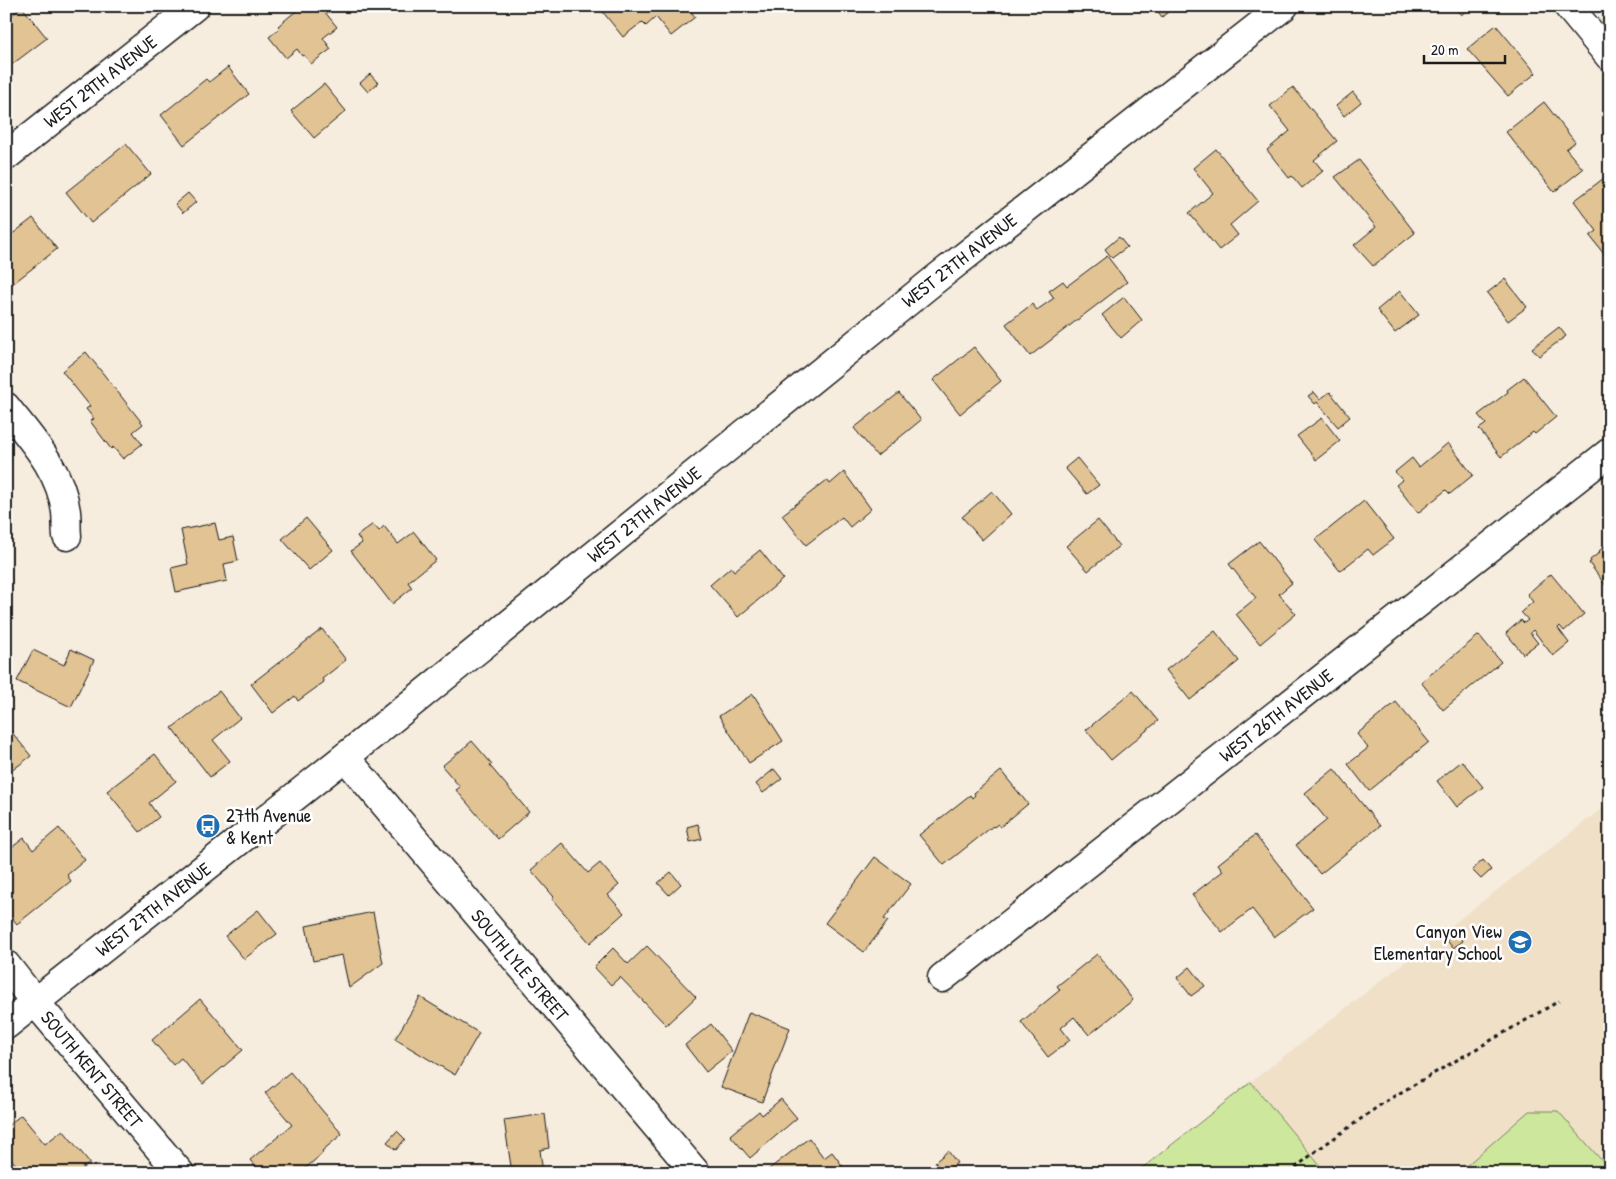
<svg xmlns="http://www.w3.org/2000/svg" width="1616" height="1179" font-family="'Patrick Hand',sans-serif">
	<rect width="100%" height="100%" fill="#f6eddf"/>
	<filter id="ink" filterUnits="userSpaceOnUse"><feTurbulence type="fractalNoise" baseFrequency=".02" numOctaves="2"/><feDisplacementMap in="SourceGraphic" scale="10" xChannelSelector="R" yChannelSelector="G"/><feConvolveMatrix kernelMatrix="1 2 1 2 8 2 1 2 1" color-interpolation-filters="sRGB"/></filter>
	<g filter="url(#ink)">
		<!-- built -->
		<polygon fill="#f0e0c8" points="1610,802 1610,1173 1326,1173 1251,1082"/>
		<!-- green -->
		<g fill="#cde79d" stroke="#74825c">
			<polygon points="1251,1082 1326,1173 1136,1173"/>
			<polygon points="1529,1111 1558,1111 1610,1170 1610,1173 1458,1173"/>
		</g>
		<!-- building -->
		<g fill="#e1c394" stroke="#1c1c1c">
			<polygon points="302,6 320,6 337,27 323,38 331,49 311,64 304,55 302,56 297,49 286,58 269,37 280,28 278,26"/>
			<polygon points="598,6 687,6 695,17 671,36 656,17 646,26 642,22 623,37"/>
			<polygon points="1154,6 1175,6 1162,17"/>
			<polygon points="1453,6 1472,6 1461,15"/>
			<polygon points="22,7 47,38 6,69 6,20"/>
			<polygon points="1496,25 1536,73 1508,96 1467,49"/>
			<polygon points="228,67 249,94 184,145 161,115 206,79 209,82"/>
			<polygon points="370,74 378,83 368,92 360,83"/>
			<polygon points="324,84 346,111 314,138 291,111"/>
			<polygon points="1293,87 1337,141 1314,160 1323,171 1302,188 1292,176 1289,178 1267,150 1290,131 1270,106"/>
			<polygon points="1353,92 1361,102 1344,116 1336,106"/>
			<polygon points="1544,102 1575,142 1566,149 1583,169 1554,192 1506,132"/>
			<polygon points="126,144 151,174 91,223 66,192"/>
			<polygon points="1216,149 1258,201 1230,225 1238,235 1219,250 1189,213 1213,193 1193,168"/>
			<polygon points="1359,160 1415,233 1373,266 1354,245 1376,227 1335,177"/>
			<polygon points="1604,178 1610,185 1610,262 1590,236 1597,231 1574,201"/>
			<polygon points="188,193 196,202 183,213 175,204"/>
			<polygon points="33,218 57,249 6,289 6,239"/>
			<polygon points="1119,237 1127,247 1112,258 1105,249"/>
			<polygon points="1107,256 1127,282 1030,356 1006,324 1032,304 1037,310 1054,298 1049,291 1063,281 1067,286"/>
			<polygon points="1505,279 1527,307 1508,321 1487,293"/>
			<polygon points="1400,291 1419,315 1395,333 1377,310"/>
			<polygon points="1124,297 1142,320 1121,338 1102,315"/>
			<polygon points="1559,327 1566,336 1539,356 1532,348"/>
			<polygon points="974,347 1001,381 960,414 933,380"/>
			<polygon points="86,352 143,424 133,432 142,444 123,459 113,447 111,449 90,421 94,419 86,409 90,406 62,371"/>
			<polygon points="1524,377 1556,417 1535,434 1533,432 1501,457 1479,429 1486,424 1478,415 1508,392 1507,390"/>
			<polygon points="1314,392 1320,399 1330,392 1350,417 1338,427 1317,402 1315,404 1308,396"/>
			<polygon points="899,393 921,420 877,456 854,428"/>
			<polygon points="1322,418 1340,441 1316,460 1297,436"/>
			<polygon points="1448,443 1473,475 1450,494 1446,490 1418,513 1396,485 1402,480 1395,472 1412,458 1419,467"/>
			<polygon points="1077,458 1099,485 1087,494 1065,468"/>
			<polygon points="844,472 871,509 850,527 842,517 806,545 782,515 827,480 830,484"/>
			<polygon points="992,491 1011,514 982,540 962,517"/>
			<polygon points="1364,501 1394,539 1373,555 1368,549 1340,571 1315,540"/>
			<polygon points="306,518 333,550 309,570 282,539"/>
			<polygon points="1098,520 1119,546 1088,571 1066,546"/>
			<polygon points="215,523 219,540 233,537 238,561 224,564 227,581 176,592 171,568 188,564 181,530"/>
			<polygon points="373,524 379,531 384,526 398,544 414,532 436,560 408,582 412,588 392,604 351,551 362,543 357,536"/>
			<polygon points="1259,541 1292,583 1279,594 1296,614 1260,644 1236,614 1256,598 1229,564"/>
			<polygon points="1610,542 1610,589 1609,590 1589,563 1591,562 1590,560 1600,552 1599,551"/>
			<polygon points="760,550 783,579 738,617 710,585 731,567 734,571"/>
			<polygon points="1551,574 1584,614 1564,631 1560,626 1558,628 1569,643 1553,656 1533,630 1530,633 1538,643 1523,654 1506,633 1521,620 1524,623 1528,620 1521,612 1533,602 1527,594"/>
			<polygon points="322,629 346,660 322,679 324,682 298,701 295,696 273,713 251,684"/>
			<polygon points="1215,631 1239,661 1190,700 1166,670"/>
			<polygon points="1479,635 1501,662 1443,710 1421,682"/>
			<polygon points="71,649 94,660 71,707 17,681 33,650 64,665"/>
			<polygon points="219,691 240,718 213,740 230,761 210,777 172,728"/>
			<polygon points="1133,691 1158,721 1111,760 1086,730"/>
			<polygon points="753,694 783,741 749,763 719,716"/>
			<polygon points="1396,702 1429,742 1369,791 1348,764 1368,748 1357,734"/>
			<polygon points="6,725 31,756 6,775"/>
			<polygon points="472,741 492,764 490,766 529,812 498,839 456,790 460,787 442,766"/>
			<polygon points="155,754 176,781 149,803 159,817 140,832 107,791"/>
			<polygon points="1462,761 1483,787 1457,807 1437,781"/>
			<polygon points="774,769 782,779 763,793 756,784"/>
			<polygon points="1334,769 1380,826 1320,874 1296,845 1327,820 1305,793"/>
			<polygon points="1001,771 1028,804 1000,827 998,824 994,827 993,826 944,865 919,835 970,795 972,798 975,795 974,793"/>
			<polygon points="698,824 702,839 690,842 687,827"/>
			<polygon points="59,828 85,860 67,875 71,881 17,924 6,911 6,852 24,838 33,850"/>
			<polygon points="1255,835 1313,908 1274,937 1252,909 1222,932 1192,895 1223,871 1218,864"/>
			<polygon points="562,843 588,873 600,863 619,885 608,895 624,913 590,943 552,899 554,897 531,870"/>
			<polygon points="875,857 911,884 884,919 888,921 864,952 825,923"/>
			<polygon points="1483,860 1491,870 1481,879 1472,870"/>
			<polygon points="671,872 681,884 669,895 658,883"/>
			<polygon points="258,910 277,934 244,959 225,936"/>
			<polygon points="373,912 383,963 349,988 342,955 313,961 306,926"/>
			<polygon points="1456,931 1463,941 1453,948 1445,938"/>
			<polygon points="647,946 696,997 666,1025 620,977 611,985 594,967 613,948 628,964"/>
			<polygon points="1097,954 1133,1000 1089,1035 1074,1017 1061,1028 1070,1040 1048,1057 1021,1022 1060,990 1057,986"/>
			<polygon points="1190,967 1205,986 1191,996 1177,978"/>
			<polygon points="420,997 479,1033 455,1075 395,1039"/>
			<polygon points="200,999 243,1050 203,1084 181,1058 173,1065 152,1040"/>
			<polygon points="749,1012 790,1028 762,1102 721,1087"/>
			<polygon points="711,1024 732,1051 706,1072 685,1045"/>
			<polygon points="290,1072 342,1134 322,1151 323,1153 300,1173 260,1173 250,1160 292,1125 265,1093"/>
			<polygon points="781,1099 797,1118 750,1158 730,1135 759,1111 762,1115"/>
			<polygon points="545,1114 549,1148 540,1150 543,1173 512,1173 504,1120"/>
			<polygon points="21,1115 45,1144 63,1130 90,1163 78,1173 23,1173 6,1153 6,1127"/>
			<polygon points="397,1131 405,1139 396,1150 387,1142"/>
			<polygon points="809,1138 824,1158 832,1152 848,1173 764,1173"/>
			<polygon points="948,1151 957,1163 943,1173 935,1162"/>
		</g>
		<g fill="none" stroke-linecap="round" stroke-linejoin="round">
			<defs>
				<g id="minor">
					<polyline points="6,156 195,6"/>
					<path d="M 6,407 C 31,439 61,470 66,512 C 67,520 66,528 67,536"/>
					<polyline points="345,757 696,1173"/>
					<polyline points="6,965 35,1002 180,1173"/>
					<polyline points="942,978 1610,452"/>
				</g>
				<g id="major">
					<polyline points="1568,6 1610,57"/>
					<polyline points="6,1025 345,757 937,278 1284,6"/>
				</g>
			</defs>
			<!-- minor casing -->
			<use href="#minor" stroke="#1c1c1c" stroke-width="31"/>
			<!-- major casing -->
			<use href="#major" stroke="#1c1c1c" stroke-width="31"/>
			<!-- path -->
			<polyline stroke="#1c1c1c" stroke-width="3" stroke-dasharray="4 4" stroke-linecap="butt" points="1289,1173 1316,1151 1386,1101 1559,1001"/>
			<!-- minor -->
			<use href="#minor" stroke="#fff" stroke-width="28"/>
			<!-- major -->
			<use href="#major" stroke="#fff" stroke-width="28"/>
		</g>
	</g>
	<!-- icons -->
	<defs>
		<symbol id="bus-disc" viewBox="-11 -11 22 22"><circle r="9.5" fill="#1f6fb2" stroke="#fff"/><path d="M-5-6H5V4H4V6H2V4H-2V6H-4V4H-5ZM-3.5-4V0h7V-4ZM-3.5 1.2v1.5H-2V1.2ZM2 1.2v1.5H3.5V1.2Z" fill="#fff"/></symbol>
		<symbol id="school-disc" viewBox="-11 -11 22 22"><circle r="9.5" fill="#1f6fb2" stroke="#fff"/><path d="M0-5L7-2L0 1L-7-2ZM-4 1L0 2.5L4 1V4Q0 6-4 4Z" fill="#fff"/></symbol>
	</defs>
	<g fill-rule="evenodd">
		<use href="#bus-disc" x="194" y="812" width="28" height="28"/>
		<use href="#school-disc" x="1506" y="928" width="28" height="28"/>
	</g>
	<g text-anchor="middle" stroke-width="5" stroke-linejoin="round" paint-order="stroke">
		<!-- street labels -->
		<g font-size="19" fill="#1c1c1c" stroke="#fff">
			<text transform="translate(100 81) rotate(-38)" y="7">WEST 29TH AVENUE</text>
			<text transform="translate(959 260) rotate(-38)" y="7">WEST 27TH AVENUE</text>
			<text transform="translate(644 514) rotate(-39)" y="7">WEST 27TH AVENUE</text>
			<text transform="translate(1276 715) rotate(-38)" y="7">WEST 26TH AVENUE</text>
			<text transform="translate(153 909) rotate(-38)" y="7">WEST 27TH AVENUE</text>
			<text transform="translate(520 965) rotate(50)" y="7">SOUTH LYLE STREET</text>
			<text transform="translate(92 1069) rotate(50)" y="7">SOUTH KENT STREET</text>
		</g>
		<!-- poi labels -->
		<g font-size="19" fill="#1c1c1c" stroke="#fff" text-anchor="start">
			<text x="226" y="822">27th Avenue<tspan x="226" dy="22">&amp; Kent</tspan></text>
			<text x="1502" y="938" text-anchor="end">Canyon View<tspan x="1502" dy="22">Elementary School</tspan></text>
		</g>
	</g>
	<!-- margin -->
	<rect width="1616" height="1179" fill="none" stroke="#fff" stroke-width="25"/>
	<rect x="12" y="12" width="1591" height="1154" fill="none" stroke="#1c1c1c" stroke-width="2" filter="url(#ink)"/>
	<!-- scale -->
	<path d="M1424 55v8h81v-8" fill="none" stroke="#1c1c1c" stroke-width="2.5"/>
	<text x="1431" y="55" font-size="15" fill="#1c1c1c" stroke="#ffffff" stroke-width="4" paint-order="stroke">20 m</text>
</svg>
